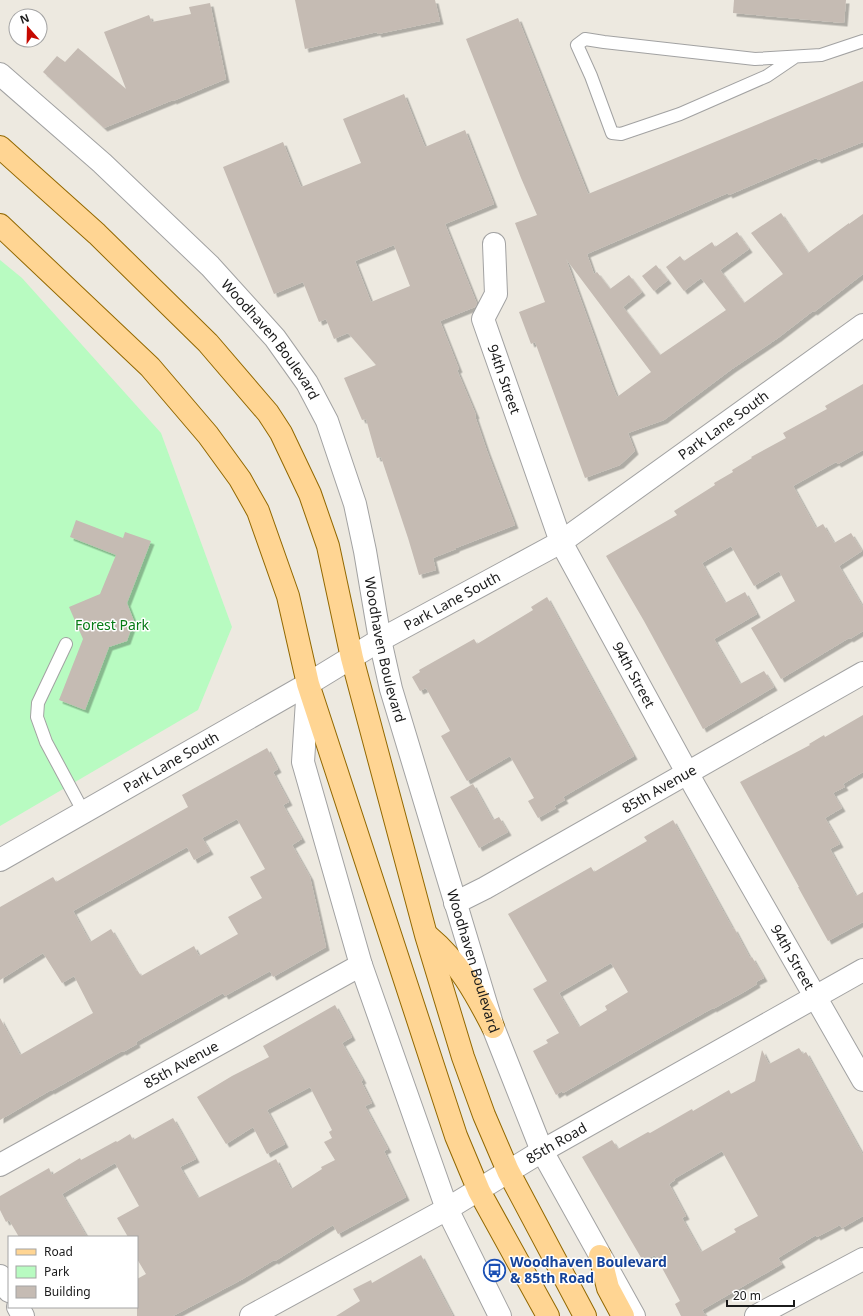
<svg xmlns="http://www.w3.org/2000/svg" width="863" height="1316" font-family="'Noto Sans',sans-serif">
	<defs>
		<filter id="shadow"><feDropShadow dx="3.5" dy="3.5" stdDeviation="0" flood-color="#0004"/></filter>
	</defs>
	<rect width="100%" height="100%" fill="#ede9e0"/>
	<!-- park -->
	<polygon fill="#b8fbc1" points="0,260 22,278 161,433 232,627 198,710 0,826"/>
	<!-- building -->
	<g fill="#c5bbb3" fill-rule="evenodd" filter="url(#shadow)">
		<polygon points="295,0 435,0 440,21 378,34 377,32 305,49"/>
		<polygon points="734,0 846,0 844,23 733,13"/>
		<polygon points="210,3 226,79 173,101 173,100 104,128 43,72 57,56 65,62 78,48 126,89 104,32 149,15 152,22 191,14 189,7"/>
		<path d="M 518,18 L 588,194 L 863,81 L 863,142 L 818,160 L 816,158 L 729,195 L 728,193 L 587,254 L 594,274 L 597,272 L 610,289 L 629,275 L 642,292 L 623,307 L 660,355 L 726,310 L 701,278 L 684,291 L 666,267 L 680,256 L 684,261 L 712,242 L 715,247 L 737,232 L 749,249 L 720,270 L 744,303 L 783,274 L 751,233 L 781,213 L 808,253 L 849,223 L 849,224 L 863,214 L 863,274 L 814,312 L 813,311 L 778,338 L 732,369 L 664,420 L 628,433 L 635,451 L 620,465 L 585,478 L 535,342 L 531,344 L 519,312 L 545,302 L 515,223 L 537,215 L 521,178 L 466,39 ZM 566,259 L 651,372 L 617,397 L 612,385 Z"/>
		<path d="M 404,94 L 425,147 L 465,130 L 494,204 L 445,224 L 477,304 L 475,307 L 440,321 L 459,369 L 457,370 L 476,415 L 475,416 L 487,451 L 515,525 L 456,548 L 456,549 L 433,558 L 436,570 L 419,575 L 408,538 L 381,457 L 377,458 L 366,419 L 362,420 L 344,378 L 376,365 L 348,333 L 334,339 L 326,319 L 319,322 L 303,282 L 274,294 L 223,167 L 283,142 L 301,187 L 361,163 L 343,119 ZM 394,245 L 410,286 L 371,302 L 355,261 Z"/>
		<polygon points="656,265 668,280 654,291 642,276"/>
		<polygon points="863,384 863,450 838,464 836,462 793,486 816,528 823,524 834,543 851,533 862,551 839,566 863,607 863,631 850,639 849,638 781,679 751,628 795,601 779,571 754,586 731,546 702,563 725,603 745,592 757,614 714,639 740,684 764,671 774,687 703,729 644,621 606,556 677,515 674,511 715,485 714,483 733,472 732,470 752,458 751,457 786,438 783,433 827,409 825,406"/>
		<polygon points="76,520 123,538 125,532 151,541 127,603 134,621 127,641 109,647 85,710 59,700 83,639 69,607 100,594 116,555 70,537"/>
		<polygon points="547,597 634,756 563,797 565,800 554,806 556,808 538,818 528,801 534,798 510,756 467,781 441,736 450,731 426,688 420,691 412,677 420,672 419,670 474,639 477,644 533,610 531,607"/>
		<polygon points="863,715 863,772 843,784 845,787 833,793 842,808 825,818 840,844 830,849 856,896 863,892 863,922 828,941 798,887 799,887 740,782 810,745 809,744 824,735 825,737"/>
		<path d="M 267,748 L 278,769 L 273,772 L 289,802 L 283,805 L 302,839 L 292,845 L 310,877 L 326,947 L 273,977 L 270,971 L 225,996 L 223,993 L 136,1042 L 137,1044 L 123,1052 L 122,1051 L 76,1077 L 51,1091 L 51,1090 L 0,1120 L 0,1018 L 20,1055 L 93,1013 L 74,976 L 62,983 L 43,953 L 0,980 L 0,907 L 53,877 L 56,882 L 188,807 L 182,795 ZM 237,819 L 265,869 L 250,877 L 262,898 L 228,917 L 238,934 L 199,956 L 194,946 L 141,976 L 137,970 L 136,971 L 111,929 L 90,942 L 73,911 L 187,847 L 194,860 L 210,851 L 202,838 Z"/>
		<polygon points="473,784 493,820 499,817 508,832 479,848 450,797"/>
		<path d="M 673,820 L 733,929 L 734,928 L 750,958 L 752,957 L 764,978 L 756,982 L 757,984 L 744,992 L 713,1009 L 713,1008 L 654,1041 L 563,1093 L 562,1091 L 556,1095 L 533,1051 L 548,1043 L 546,1040 L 559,1033 L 533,989 L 547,981 L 508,914 L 591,867 L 594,872 L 647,841 L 644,837 ZM 611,963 L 628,992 L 605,1006 L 607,1010 L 579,1027 L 559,993 Z"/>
		<polygon points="335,1005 352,1037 342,1043 363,1080 361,1081 372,1103 365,1106 388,1149 384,1151 406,1197 338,1234 333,1225 275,1261 274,1260 241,1280 173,1316 137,1316 137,1279 146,1274 137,1259 137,1237 128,1237 117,1218 139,1206 115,1163 62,1194 87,1237 19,1237 9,1220 6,1222 0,1210 0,1196 49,1168 52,1175 80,1158 81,1160 116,1141 117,1142 130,1134 133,1140 173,1118 196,1159 180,1167 198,1198 276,1159 291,1189 322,1169 321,1167 335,1160 324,1142 332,1138 329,1132 332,1130 310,1087 267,1110 285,1144 267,1154 253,1127 226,1144 197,1097 232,1076 269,1057 263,1046"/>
		<path d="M 799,1048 L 803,1054 L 806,1052 L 863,1155 L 863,1216 L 842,1228 L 840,1225 L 817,1237 L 816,1235 L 778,1258 L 782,1264 L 702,1310 L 706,1316 L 681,1316 L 675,1304 L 680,1301 L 655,1255 L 643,1261 L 582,1157 L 612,1140 L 618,1149 L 648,1132 L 650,1133 L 692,1109 L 693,1111 L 729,1090 L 731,1094 L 755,1081 L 762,1050 L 769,1064 ZM 722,1151 L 758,1216 L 734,1229 L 736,1232 L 701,1252 L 682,1218 L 686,1216 L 669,1184 L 675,1180 L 674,1179 Z"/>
		<polygon points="421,1255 453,1316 336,1316 360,1301 353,1289 371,1280 372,1283"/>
	</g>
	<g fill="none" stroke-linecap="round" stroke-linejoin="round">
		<defs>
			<g id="service">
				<polyline points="795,57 767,76 680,114 621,134 612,133 591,76 577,45 585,39 604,42 755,59 821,55 863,41"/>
				<polyline points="66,644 38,703 37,717 46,742 83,811"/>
			</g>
			<g id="minor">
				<path id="s1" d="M 0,74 L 102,163 L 210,266 L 275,338 L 307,383 L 327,421 L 355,504 L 365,551 L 380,640 L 391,689 L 493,1027 L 542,1151 L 634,1316"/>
				<path id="s2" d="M 494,244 L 496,294 L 483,319 L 561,542 L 695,787 L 863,1080"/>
				<polyline points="308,685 303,762 361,965 447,1209 500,1316"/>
				<path id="s3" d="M 0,860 L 308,684 L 380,640 L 561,542 L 863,325"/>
				<path id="s4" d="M 455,903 L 485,888 L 863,673"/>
				<path id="s5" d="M 0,1165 L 361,965"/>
				<polyline points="0,1276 9,1291"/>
				<polyline points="18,1307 23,1316"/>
				<path id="s6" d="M 251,1316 L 447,1209 L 542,1151 L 863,970"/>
				<polyline points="756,1316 863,1259"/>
			</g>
			<g id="primary">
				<polyline points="0,147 97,234 208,343 268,413 281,433 310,494 328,546 352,658 426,935 463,1057 484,1115 508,1171 585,1316"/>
				<polyline points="0,225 150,367 208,435 240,479 258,511 288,596 308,684 456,1136 479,1191 548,1316"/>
				<path d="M 429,937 C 458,961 476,994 493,1027"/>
				<polyline points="600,1256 608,1288 623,1316"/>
			</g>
		</defs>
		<!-- service casing -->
		<use href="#service" stroke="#a2a2a2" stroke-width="14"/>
		<!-- minor casing -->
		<use href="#minor" stroke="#a2a2a2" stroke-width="24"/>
		<!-- primary casing -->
		<use href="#primary" stroke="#926800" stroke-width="24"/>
		<!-- service -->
		<use href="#service" stroke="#fff" stroke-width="12"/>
		<!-- minor -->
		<use href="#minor" stroke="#fff" stroke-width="22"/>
		<!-- primary -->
		<use href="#primary" stroke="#ffd593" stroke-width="22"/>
	</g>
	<!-- icons -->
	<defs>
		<symbol id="bus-ring" viewBox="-11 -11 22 22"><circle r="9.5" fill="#fff" stroke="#1a4fb4" stroke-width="1.5"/><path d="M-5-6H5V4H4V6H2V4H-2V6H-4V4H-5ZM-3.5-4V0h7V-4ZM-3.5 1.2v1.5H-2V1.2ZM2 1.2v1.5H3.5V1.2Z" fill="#1a4fb4"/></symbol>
	</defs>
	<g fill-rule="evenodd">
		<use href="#bus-ring" x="482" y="1258" width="25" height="25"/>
	</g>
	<g text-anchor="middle" stroke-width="3" stroke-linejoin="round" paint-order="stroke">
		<!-- street labels -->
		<g font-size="14" fill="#1b1b1b" stroke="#fff">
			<text dy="5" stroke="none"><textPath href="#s1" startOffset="380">Woodhaven Boulevard</textPath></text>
			<text dy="5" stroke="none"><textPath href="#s2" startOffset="142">94th Street</textPath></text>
			<text dy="5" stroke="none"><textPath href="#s3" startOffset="845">Park Lane South</textPath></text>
			<text dy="5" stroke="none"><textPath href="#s3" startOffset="521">Park Lane South</textPath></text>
			<text dy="5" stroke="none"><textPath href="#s1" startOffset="716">Woodhaven Boulevard</textPath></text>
			<text dy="5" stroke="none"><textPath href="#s2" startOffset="466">94th Street</textPath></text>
			<text dy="5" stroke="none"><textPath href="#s3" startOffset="197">Park Lane South</textPath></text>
			<text dy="5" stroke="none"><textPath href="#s4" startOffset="234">85th Avenue</textPath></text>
			<text dy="5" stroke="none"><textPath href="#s2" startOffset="790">94th Street</textPath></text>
			<text dy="5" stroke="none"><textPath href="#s1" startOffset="1040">Woodhaven Boulevard</textPath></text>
			<text dy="5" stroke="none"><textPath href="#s5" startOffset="207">85th Avenue</textPath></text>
			<text dy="5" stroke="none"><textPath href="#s6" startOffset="351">85th Road</textPath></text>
		</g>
		<!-- park labels -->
		<g font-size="14" fill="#067b15" stroke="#fff">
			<text x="112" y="630">Forest Park</text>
		</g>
		<!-- transit labels -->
		<g font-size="14" font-weight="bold" fill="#164399" stroke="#fff" text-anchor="start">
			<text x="510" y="1267">Woodhaven Boulevard<tspan x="510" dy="16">&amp; 85th Road</tspan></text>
		</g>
	</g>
	<!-- legend -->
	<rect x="8" y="1236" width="130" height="72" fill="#ffffff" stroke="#a4a4a4"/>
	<rect x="16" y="1249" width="20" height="6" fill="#ffd593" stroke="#a4a4a4"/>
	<text x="44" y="1256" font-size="12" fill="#1b1b1b">Road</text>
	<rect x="16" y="1266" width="20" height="12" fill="#b8fbc1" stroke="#a4a4a4"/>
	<text x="44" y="1276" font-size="12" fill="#1b1b1b">Park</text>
	<rect x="16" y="1286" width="20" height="12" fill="#c5bbb3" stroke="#a4a4a4"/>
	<text x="44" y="1296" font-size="12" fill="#1b1b1b">Building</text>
	<!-- north arrow -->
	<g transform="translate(28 28) rotate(340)"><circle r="19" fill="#ffffff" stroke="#a4a4a4"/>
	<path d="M0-3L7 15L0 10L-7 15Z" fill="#c60900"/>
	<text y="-6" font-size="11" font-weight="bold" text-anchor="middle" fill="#1b1b1b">N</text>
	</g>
	<!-- scale -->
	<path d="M727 1300v6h67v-6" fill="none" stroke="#1b1b1b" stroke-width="2"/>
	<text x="733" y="1300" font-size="12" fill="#1b1b1b" stroke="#ffffff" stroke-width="3" paint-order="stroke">20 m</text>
</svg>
